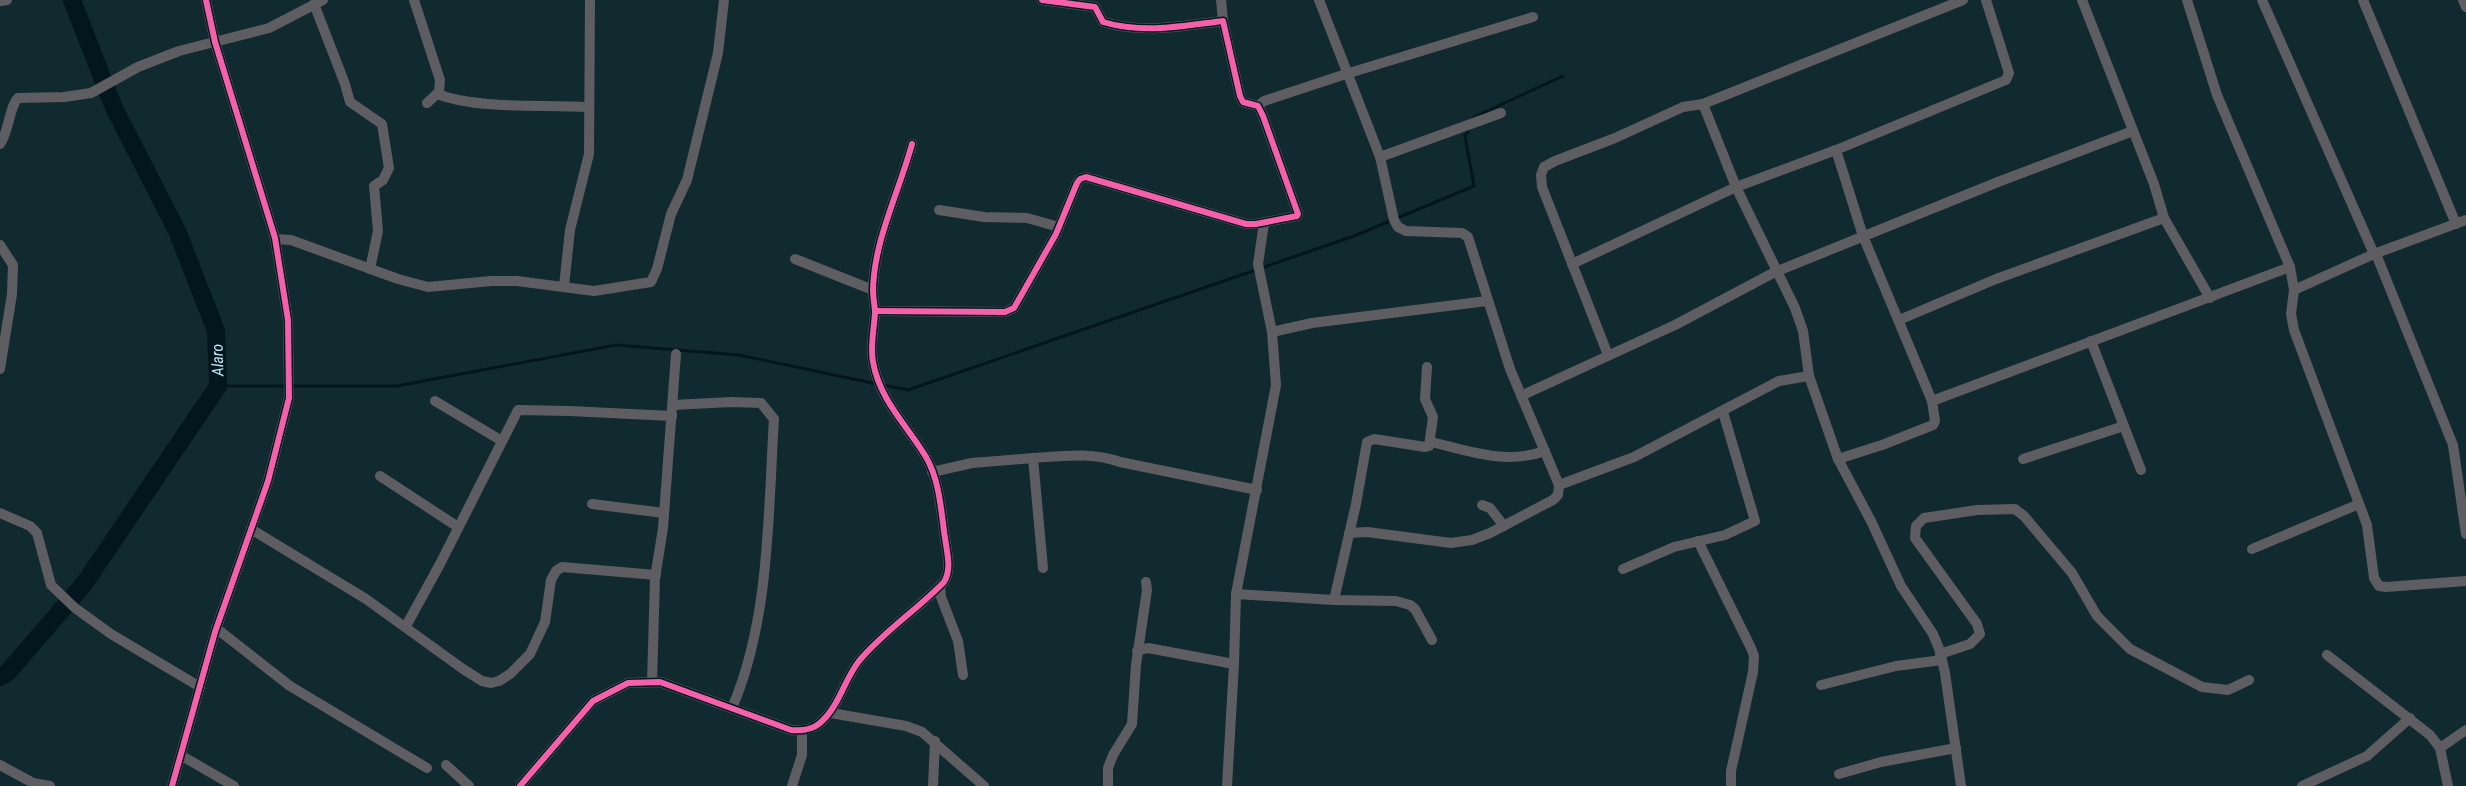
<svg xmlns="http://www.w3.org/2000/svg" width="2466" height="786" font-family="'Roboto Condensed',sans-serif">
	<rect width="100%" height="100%" fill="#112a30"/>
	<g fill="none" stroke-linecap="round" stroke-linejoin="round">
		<!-- stream -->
		<g stroke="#02171d" stroke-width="3">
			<polyline points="1473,121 1474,117 1563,76"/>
			<polyline points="883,385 908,390 1354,236 1474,186 1465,136 1469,129"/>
			<polyline points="218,386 397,386 616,345 739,355 877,384"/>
		</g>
		<!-- river -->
		<polyline stroke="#02171d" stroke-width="18" points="0,677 8,672 84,584 218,386 216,331 178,233 114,108 72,0"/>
		<!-- minor -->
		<g stroke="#5e5d61" stroke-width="10">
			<polyline points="414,0 440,80 439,92 427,103"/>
			<polyline points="1221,0 1223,21"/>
			<polyline points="1319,0 1380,157 1394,220 1398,227 1406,231 1462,233 1468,237 1510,369 1559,485 1558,495 1553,500 1490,533 1472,540 1451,543 1367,532 1349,533"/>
			<polyline points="2082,0 2154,184 2164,218 2210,298"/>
			<polyline points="2187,0 2217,95 2290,267 2294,290 2291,314 2294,330 2367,525 2374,578 2379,586 2386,587 2466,581"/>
			<polyline points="2262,0 2374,254"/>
			<polyline points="2363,0 2456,224"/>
			<polyline points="2463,0 2466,7"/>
			<polyline points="1,1 7,0"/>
			<polyline points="314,4 345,84 350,102 382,124 389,168 383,180 374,186 378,231 370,269"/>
			<path d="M 437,94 C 479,110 542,104 588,107"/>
			<polyline points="1703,104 1736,187 1795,308 1803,331 1809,376 1838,459 1871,521 1901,586 1933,634 1940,651 1945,673 1961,786"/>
			<polyline points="1258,106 1264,101 1346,74 1533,17"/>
			<path d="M 0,144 C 9,132 9,107 18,98 L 64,97 L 91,93 L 138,67 L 179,51 L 269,28 L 323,0"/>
			<polyline points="1836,150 1863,236 1932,401 1935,421 1933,425 1882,445 1838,459"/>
			<polyline points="1380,157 1501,113"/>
			<polyline points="939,210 984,217 1027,218 1059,227"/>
			<polyline points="275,239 291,240 398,279 428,287 491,281 517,281 594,291 651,282 657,269 671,214 687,180 718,53 724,0"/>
			<polyline points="0,245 13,265 12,294 0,369"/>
			<polyline points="2376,254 2453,445 2466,534"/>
			<polyline points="795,259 873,290"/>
			<polyline points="1572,264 1736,187 1836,150 2006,80 2009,73 1986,0"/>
			<polyline points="564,286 570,230 589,154 590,0"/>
			<polyline points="2294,290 2374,254 2466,220"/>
			<path d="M 875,311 L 1005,312 L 1014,308 L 1056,234 L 1077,183 L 1080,179 L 1086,177 L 1246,224 L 1256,224 L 1297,216 L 1298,214 L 1263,116 L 1258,106 L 1243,102 L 1240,96 L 1223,21 C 1183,26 1143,34 1103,22 L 1095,7 L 1042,0"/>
			<polyline points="1899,320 1996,279 2164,218"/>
			<polyline points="1272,332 1312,323 1487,301"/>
			<polyline points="2091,341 2141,470"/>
			<polyline points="1608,355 1542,187 1541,175 1544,167 1555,161 1615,138 1683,107 1703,104 1963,0"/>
			<polyline points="1521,396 1675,325 1775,272 1998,182 2133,131"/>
			<polyline points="435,401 502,441"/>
			<polyline points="1932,401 2290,267"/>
			<path d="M 673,405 L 731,402 L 761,403 L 774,419 C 768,514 770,620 732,708"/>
			<path d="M 1431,442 C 1469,451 1506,465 1545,451"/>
			<path d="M 1033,458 C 1063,456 1091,452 1120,462 L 1257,490"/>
			<polyline points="2023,459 2124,426"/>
			<polyline points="932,472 972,463 1033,458 1043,568"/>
			<polyline points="380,476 458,527"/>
			<polyline points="1559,485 1634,457 1779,381 1809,376"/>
			<polyline points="592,504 664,513"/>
			<polyline points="1482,505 1490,508 1504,526"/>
			<polyline points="0,513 30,526 37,533 51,585 75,608 111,634 200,687"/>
			<polyline points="251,529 366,599 463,669 482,681 491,683 499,681 510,674 530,654 545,622 551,580 556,571 562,567 656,575"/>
			<polyline points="1698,541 1751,648 1754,656 1753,672 1731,771 1731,786"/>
			<polyline points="2252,549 2359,504"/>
			<polyline points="1623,569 1674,547 1725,535 1755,521 1723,412"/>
			<polyline points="940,586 941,597 958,641 963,675"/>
			<polyline points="1236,594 1334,600 1396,601 1410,605 1415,609 1432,640"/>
			<polyline points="1334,600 1356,504 1367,442 1374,439 1425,447 1429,446 1433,417 1425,399 1427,367"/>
			<polyline points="406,626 440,564 518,410 569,411 672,416"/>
			<polyline points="216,628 290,686 427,768"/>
			<polyline points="1137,651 1148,648 1234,664"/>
			<polyline points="1940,654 1970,644 1980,634 1977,624 1915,538 1916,526 1924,518 1977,510 2015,509 2024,516 2072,573 2097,616 2130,649 2202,687 2228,690 2249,680"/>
			<polyline points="2327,655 2430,735 2440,748 2448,786"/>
			<polyline points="652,682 655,578 663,528 676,354"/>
			<polyline points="1821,685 1896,666 1942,660"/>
			<polyline points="831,713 906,726 922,732 984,786"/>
			<polyline points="2440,748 2466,730"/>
			<polyline points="182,756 234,786"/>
			<polyline points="0,765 33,783 50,786"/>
			<polyline points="446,765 469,786"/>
			<polyline points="1839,774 1881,762 1956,748"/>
			<polyline points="172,786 215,632 268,481 289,398 288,320 275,238 215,42 206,0"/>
			<path d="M 520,786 L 593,701 L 628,683 L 660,682 L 791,730 C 802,731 812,730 820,723 C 839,707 844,680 859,661 C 884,631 917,610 944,582 C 952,569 947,553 945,538 C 941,512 940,481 926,457 C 907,425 880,401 873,362 C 870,347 874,329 875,313 C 875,306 873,298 873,290 C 874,240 899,192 912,144"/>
			<polyline points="792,786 802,755 802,731"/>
			<polyline points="933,786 935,741"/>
			<polyline points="1108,786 1108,768 1113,755 1132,724 1136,665 1147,590 1146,582"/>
			<polyline points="1227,786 1234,664 1236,594 1276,385 1272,332 1258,264 1264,223"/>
			<polyline points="2302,786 2367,756 2410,718"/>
		</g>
		<defs>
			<g id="cycleway">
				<path d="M 875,311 L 1005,312 L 1014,308 L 1056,234 L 1077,183 L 1080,179 L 1086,177 L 1246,224 L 1256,224 L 1297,216 L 1298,214 L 1263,116 L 1258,106 L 1243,102 L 1240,96 L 1223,21 C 1183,26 1143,34 1103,22 L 1095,7 L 1042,0"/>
				<polyline points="172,786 215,632 268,481 289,398 288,320 275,238 215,42 206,0"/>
				<path d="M 520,786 L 593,701 L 628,683 L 660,682 L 791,730 C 802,731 812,730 820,723 C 839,707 844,680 859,661 C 884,631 917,610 944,582 C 952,569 947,553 945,538 C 941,512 940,481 926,457 C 907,425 880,401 873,362 C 870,347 874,329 875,313 C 875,306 873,298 873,290 C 874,240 899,192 912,144"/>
			</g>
		</defs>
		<!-- cycleway casing -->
		<use href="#cycleway" stroke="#02181e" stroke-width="9"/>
		<!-- cycleway -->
		<use href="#cycleway" stroke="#f560ab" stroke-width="6"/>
	</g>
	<g text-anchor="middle" stroke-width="4.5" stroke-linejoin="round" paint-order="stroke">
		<!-- water labels -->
		<g font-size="16" font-style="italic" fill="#c3e6f1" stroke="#02181e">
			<text transform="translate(217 360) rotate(-92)" y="6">Alaro</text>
		</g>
	</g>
</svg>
